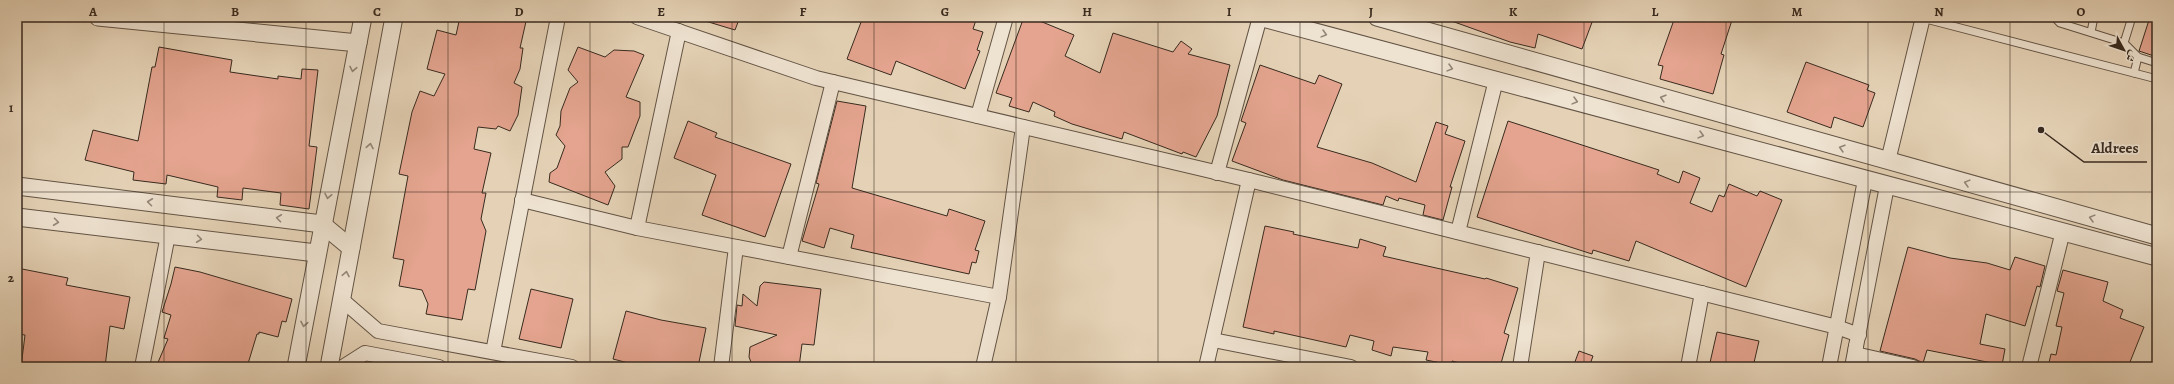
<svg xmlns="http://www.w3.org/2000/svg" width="2174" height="384" font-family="Alegreya,Amiri,serif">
	<rect width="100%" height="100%" fill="#e5d2b6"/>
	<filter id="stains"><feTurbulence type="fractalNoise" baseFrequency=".005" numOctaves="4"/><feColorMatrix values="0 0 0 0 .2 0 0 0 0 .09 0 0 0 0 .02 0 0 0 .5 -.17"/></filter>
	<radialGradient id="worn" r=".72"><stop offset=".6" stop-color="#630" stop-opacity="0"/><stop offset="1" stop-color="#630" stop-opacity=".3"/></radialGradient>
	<!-- building -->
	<g fill="#e4a48f" stroke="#382a1f">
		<polygon points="460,17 527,17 520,48 523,48 520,69 514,83 522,87 518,115 510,131 498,126 496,129 478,127 474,149 491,153 482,193 486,193 481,219 486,231 475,290 468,289 462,320 426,314 428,304 422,290 399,286 404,260 393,258 408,176 399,174 412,112 420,91 434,96 445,74 427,69 437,30 456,35"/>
		<polygon points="702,17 740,17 735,30 702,20"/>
		<polygon points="863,17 977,17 973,29 983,32 977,50 980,51 965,89 896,61 891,75 847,59"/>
		<polygon points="1024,17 1030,17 1074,35 1065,56 1100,73 1113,33 1173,52 1181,41 1192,49 1188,54 1230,65 1217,116 1196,157 1183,152 1182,154 1124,132 1122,139 1072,124 1054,116 1055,112 1033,102 1029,112 1009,106 1012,98 996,93"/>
		<polygon points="1446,17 1594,17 1582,49 1538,34 1535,48 1510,42 1446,19"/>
		<polygon points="1675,17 1733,17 1721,54 1724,55 1713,94 1660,79 1663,66 1658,65"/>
		<polygon points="2150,17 2157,17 2157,57 2139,51"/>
		<polygon points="159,47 232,60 230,72 278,79 278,76 301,79 302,69 318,70 309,146 317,147 309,209 280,205 281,193 243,188 242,200 217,197 218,187 167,175 166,184 133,180 134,172 85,160 93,130 138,141 152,67 155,67"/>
		<polygon points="578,47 605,57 614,50 634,51 644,55 626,97 640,102 640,116 628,147 622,147 622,159 605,172 615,186 608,205 549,182 550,173 557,168 565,146 556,135 560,126 561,111 570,88 578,82 568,70"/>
		<polygon points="1806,62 1869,85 1867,90 1875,93 1863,127 1834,117 1831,128 1787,112"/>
		<polygon points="1260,65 1315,84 1319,75 1342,84 1317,147 1372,163 1416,182 1436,122 1448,126 1445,134 1465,141 1450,187 1452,187 1443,220 1423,215 1425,205 1399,198 1398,201 1386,196 1383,205 1283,180 1232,161 1246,123 1241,121"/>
		<polygon points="837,101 866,106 852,188 947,216 949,209 985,221 975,250 979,251 976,263 972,262 969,274 851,248 854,235 830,228 824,248 802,241 819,184 816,183"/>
		<polygon points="688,121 717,133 715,137 791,164 765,237 702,215 716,175 674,158"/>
		<polygon points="1508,121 1659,170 1657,174 1679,183 1683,171 1700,178 1690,203 1712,212 1719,195 1724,197 1729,184 1757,196 1760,191 1782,200 1746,287 1636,241 1629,261 1593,250 1592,254 1477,217"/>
		<polygon points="1265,226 1294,232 1293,234 1353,247 1358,248 1360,239 1386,247 1383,256 1485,279 1486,278 1518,288 1504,333 1509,335 1500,367 1483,364 1483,367 1475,367 1452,361 1451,365 1426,360 1428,352 1393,347 1391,356 1372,350 1374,341 1350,335 1346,347 1274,331 1274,334 1243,327"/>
		<polygon points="1908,247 1950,258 1987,263 2010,270 2015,257 2045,266 2040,287 2037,286 2025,326 1986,314 1980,344 2005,349 2002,365 1927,350 1923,363 1915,359 1880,351"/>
		<polygon points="175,267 200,272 292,299 286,322 282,321 278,337 259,332 259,334 257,334 247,367 156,367 168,339 164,338 171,315 162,312 171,284"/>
		<polygon points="17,268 68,278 66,285 130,297 124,329 110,326 105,367 21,367 25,335 17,334"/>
		<polygon points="2063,270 2108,282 2103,301 2123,310 2120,318 2144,327 2128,367 2048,367 2051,354 2056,355 2062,327 2056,326 2064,293 2057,291"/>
		<polygon points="764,282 821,289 814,345 802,344 799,367 753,367 749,357 750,347 777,335 735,326 737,305 742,306 743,294 757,306 760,286"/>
		<polygon points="531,289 573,299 561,348 519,339"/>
		<polygon points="626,311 661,320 706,328 698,367 644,367 613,359"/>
		<polygon points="1717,332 1759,341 1753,367 1709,367"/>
		<polygon points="1579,351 1593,356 1589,367 1573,367"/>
	</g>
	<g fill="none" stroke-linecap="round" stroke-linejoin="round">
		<defs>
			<g id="service">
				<polyline points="2054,17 2060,23 2124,43 2132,17"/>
				<polyline points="1922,18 2157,79"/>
				<polyline points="2091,32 2094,17"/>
				<polyline points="2124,43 2138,57 2157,63"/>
				<polyline points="2134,73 2138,57"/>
			</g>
			<g id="minor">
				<polyline points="637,17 816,78 1249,180 1837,327 1859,335"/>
				<polyline points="978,116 1006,17"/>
				<polyline points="1888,161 1923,17"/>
				<polyline points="1217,173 1260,17"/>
				<polyline points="522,200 637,228 999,297"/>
				<polyline points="637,228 679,31"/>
				<polyline points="1458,232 1496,80"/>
				<polyline points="789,257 833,82"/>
				<polyline points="341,299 378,331 572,367"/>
				<polyline points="1213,340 1351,367"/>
				<polyline points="1856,346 1855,354 1913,367"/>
				<polyline points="493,352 558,17"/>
				<polyline points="142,367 168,235"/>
				<polyline points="343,367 365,353 439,367"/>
				<polyline points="721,367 736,247"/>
				<polyline points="983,367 999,297 1023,127"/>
				<polyline points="1206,367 1249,180"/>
				<polyline points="1520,367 1538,252"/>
				<polyline points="1688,367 1702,293"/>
				<polyline points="1829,367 1865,180"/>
				<polyline points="1852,367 1887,186"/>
				<polyline points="2029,367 2063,231"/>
			</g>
			<g id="tertiary">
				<polyline points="98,17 358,43"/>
				<polyline points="1259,17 2157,257"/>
				<polyline points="1377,17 2157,236"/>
				<polyline points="17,186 322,224 351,248"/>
				<polyline points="17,217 316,253"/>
				<polyline points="296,367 363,17"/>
				<polyline points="329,367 394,17"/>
			</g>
		</defs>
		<!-- service casing -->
		<use href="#service" stroke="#635445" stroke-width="9"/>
		<!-- minor casing -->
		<use href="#minor" stroke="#635445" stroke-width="16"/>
		<!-- tertiary casing -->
		<use href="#tertiary" stroke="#635445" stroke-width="19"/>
		<!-- service -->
		<use href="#service" stroke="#eee2d0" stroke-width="7"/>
		<!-- minor -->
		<use href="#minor" stroke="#eee2d0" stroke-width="14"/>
		<!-- tertiary -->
		<use href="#tertiary" stroke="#eee2d0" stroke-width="17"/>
	</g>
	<!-- one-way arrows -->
	<defs><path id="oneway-chevron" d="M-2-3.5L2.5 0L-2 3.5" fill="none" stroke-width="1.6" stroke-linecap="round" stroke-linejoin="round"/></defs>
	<g stroke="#938678">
		<use href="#oneway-chevron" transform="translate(1324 34) rotate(15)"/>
		<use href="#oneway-chevron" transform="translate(1450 68) rotate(15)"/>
		<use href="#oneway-chevron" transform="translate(353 69) rotate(101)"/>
		<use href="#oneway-chevron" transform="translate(1663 98) rotate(-164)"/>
		<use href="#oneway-chevron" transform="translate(1575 101) rotate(15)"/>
		<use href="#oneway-chevron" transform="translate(1701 135) rotate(15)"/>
		<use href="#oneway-chevron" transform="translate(370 146) rotate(-80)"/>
		<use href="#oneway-chevron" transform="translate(1842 148) rotate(-164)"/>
		<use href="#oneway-chevron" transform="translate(1967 183) rotate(-165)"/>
		<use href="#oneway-chevron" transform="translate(328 196) rotate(101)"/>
		<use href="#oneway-chevron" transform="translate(150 202) rotate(-173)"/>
		<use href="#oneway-chevron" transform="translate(279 218) rotate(-173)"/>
		<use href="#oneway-chevron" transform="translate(2092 218) rotate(-165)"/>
		<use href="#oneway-chevron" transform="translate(56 222) rotate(7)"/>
		<use href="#oneway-chevron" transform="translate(199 239) rotate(7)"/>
		<use href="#oneway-chevron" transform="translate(346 274) rotate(-79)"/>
		<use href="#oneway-chevron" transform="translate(304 324) rotate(100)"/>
	</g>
	<!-- grid -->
	<path fill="none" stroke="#382a1f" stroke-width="1" stroke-opacity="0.55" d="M 164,17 L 164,367M 306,17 L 306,367M 448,17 L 448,367M 590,17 L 590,367M 732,17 L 732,367M 874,17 L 874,367M 1016,17 L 1016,367M 1158,17 L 1158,367M 1300,17 L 1300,367M 1442,17 L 1442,367M 1584,17 L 1584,367M 1726,17 L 1726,367M 1868,17 L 1868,367M 2010,17 L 2010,367M 17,192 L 2157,192"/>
	<!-- callouts -->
	<path fill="none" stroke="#382a1f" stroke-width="1.5" d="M2041 130L2084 162H2147"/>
	<circle fill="#382a1f" stroke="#eee2d0" stroke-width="1.5" cx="2041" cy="130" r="4"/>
	<g font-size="15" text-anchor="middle" font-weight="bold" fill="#382a1f" stroke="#eee2d0" stroke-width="3.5" stroke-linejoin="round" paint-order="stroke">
		<text x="2115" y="153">Aldrees</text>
	</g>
	<!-- margin -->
	<rect width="2174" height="384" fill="none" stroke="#e5d2b6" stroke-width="44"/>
	<!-- north arrow -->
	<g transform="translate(2124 50) rotate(130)" stroke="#eee2d0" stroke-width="3" paint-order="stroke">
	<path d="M0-3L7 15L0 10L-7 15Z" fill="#382a1f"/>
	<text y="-6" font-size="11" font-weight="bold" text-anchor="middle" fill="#382a1f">ش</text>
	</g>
	<rect x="22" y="22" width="2130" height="340" fill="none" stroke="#382a1f" stroke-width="1.5"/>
	<g font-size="13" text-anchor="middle" font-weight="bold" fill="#382a1f">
		<text x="93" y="16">A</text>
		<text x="235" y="16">B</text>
		<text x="377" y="16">C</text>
		<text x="519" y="16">D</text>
		<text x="661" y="16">E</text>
		<text x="803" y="16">F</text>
		<text x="945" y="16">G</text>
		<text x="1087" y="16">H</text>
		<text x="1229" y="16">I</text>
		<text x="1371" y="16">J</text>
		<text x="1513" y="16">K</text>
		<text x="1655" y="16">L</text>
		<text x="1797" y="16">M</text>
		<text x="1939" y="16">N</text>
		<text x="2081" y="16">O</text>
		<text x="11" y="112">1</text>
		<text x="11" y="282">2</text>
	</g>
	<rect width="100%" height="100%" filter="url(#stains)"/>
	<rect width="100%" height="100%" fill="url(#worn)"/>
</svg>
